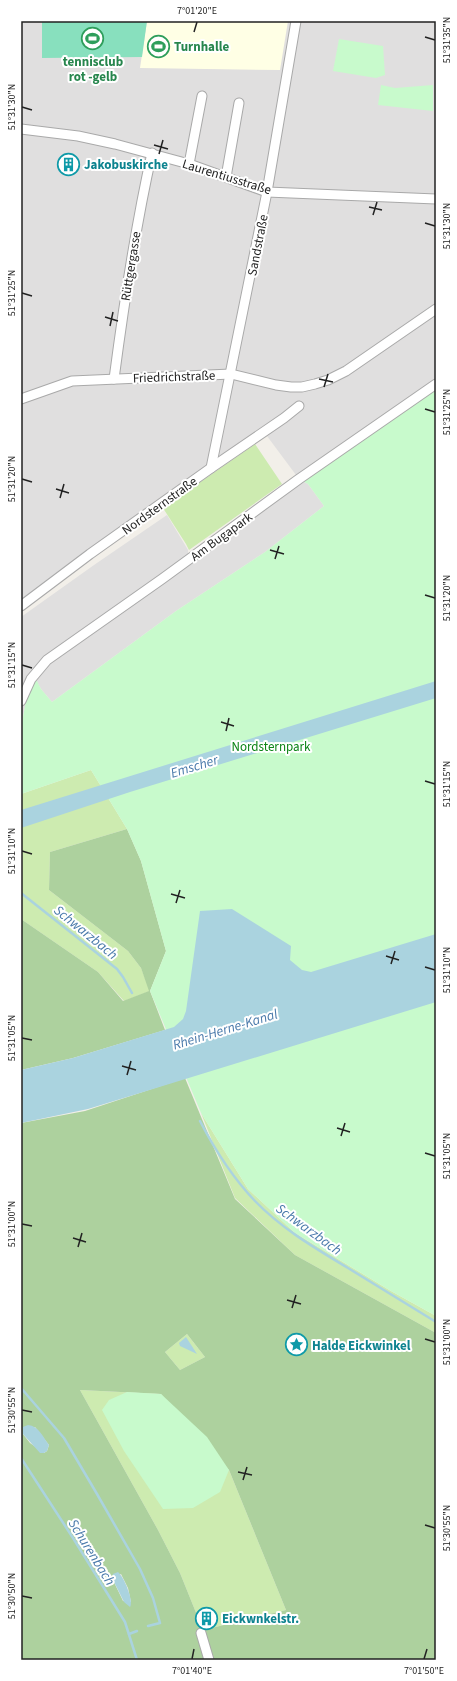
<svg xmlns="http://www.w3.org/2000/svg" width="457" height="1681" font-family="'Source Sans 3',sans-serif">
	<rect width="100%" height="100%" fill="#f2efe9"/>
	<!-- residential -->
	<polygon fill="#e0dfdf" points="21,21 436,21 436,384 299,479 308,484 324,506 265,552 176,611 52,702 41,689 36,680 27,695 21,728 21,617 94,565 167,515 188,550 188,560 299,479 264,432 21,606"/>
	<!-- education -->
	<polygon fill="#ffffe5" points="147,21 288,21 280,70 140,68"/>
	<!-- grass -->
	<g fill="#cdebb0">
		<polygon points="255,444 282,484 189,550 186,544 163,508"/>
		<polygon points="91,770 127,829 50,852 49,890 128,951 141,968 150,991 124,1001 98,972 21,919 21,794"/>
		<polygon points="201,1113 248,1189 295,1233 391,1291 436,1316 436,1333 295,1255 235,1198"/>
		<polygon points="187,1334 205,1357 180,1370 165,1352"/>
		<polygon points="80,1390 161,1394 207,1437 229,1470 286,1610 203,1630 180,1573 158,1530"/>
	</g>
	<!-- forest -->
	<g fill="#add19e" fill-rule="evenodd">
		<polygon points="127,829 141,861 166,951 150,991 165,1030 73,1058 21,1070 21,919 98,972 123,1001 149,991 141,968 128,951 49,890 50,852"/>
		<path d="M 185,1078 L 235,1199 L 295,1255 L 436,1333 L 436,1660 L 21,1660 L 21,1123 L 85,1111 ZM 187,1334 L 205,1357 L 180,1370 L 165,1352 ZM 80,1390 L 161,1394 L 229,1470 L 286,1610 L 203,1630 L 180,1573 L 158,1530 ZM 35,1427 L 49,1445 L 47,1451 L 44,1453 L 30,1443 L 23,1434 ZM 121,1574 L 128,1588 L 131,1602 L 123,1601 L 112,1578 Z"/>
	</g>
	<!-- park -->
	<g fill="#c8facc">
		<polygon points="339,39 383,46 385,75 376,78 333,71"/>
		<polygon points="381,85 395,88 433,85 433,111 378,105"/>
		<polygon points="436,384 436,1316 391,1291 295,1233 248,1189 201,1113 150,991 166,951 141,861 127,829 91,770 21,794 21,728 27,695 36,679 41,689 52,702 176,611 265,552 324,506 308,484 299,479"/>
		<polygon points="127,1392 161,1394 207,1437 229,1470 220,1492 193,1508 163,1509 124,1451 102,1410 109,1400"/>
	</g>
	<!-- pitch -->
	<polygon fill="#88e0be" points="42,21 147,21 142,57 42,58"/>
	<!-- water -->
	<g fill="#aad3df">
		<polygon points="436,681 436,698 130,792 21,828 21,810"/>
		<polygon points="232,909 291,946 290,960 302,970 311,972 436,934 436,1002 88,1109 21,1123 21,1070 73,1058 174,1027 183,1019 186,1011 200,911"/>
		<polygon points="186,1337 197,1354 180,1346 179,1343"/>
		<path d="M 28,1425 C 39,1426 43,1437 49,1445 L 47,1451 L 44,1453 L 40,1453 L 23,1434 L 23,1427 Z"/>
		<path d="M 118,1572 C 124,1577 134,1601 130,1607 L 124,1602 L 112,1578 L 113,1574 Z"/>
	</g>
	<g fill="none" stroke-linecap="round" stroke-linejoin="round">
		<!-- stream -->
		<g stroke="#aad3df" stroke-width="2.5">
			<polyline points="21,893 117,969 123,977 132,993"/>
			<path d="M 200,1121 C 215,1150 232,1177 255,1201 C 282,1229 315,1248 348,1268 C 377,1286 407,1304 436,1322"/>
			<polyline points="21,1388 64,1438 97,1494 140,1569 153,1598 160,1623 148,1626"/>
			<polyline points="21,1458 73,1538 125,1622 137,1660"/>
			<polyline points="129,1634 137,1631"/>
		</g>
		<defs>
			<g id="minor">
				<polyline points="21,129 78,136 115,144 189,164 267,192 436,199"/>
				<polyline points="189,164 202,96"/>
				<polyline points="226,177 239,103"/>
				<path d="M 114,379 C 124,303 135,228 152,153"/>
				<polyline points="21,399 72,381 231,374 276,385 291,387 302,387 315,384 328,380 346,371 436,309"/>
				<polyline points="211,468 267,192 296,21"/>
				<polyline points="21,606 90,554 211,468 284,418 299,406"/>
				<polyline points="21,701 31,679 47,660 162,579 299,479 436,384"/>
				<polyline points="201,1633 209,1660"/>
			</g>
		</defs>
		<!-- minor casing -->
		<use href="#minor" stroke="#a9a9a9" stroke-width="11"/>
		<!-- minor -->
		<use href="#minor" stroke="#fff" stroke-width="9"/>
	</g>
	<!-- ticks -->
	<path fill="none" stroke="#222" stroke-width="1.5" d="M 194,32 L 197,22M 425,37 L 435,40M 22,107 L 32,110M 154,145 L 168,149M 159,154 L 163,140M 369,207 L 382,210M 373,215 L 377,202M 425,223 L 435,226M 22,293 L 32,296M 105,317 L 118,321M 110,326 L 113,312M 319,379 L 333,382M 324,387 L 328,374M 425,409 L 435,412M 22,479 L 32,482M 56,489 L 69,493M 60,498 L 64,484M 270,550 L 284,554M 275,559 L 279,546M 425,595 L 435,598M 22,665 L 32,668M 221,722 L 234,726M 226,731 L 229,718M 425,781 L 435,784M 22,851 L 32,854M 171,894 L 185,898M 176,903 L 180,890M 386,956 L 399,960M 391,964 L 395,951M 425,967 L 435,970M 22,1038 L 32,1040M 122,1066 L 136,1070M 127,1075 L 131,1061M 337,1128 L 350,1132M 341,1136 L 345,1123M 425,1153 L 435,1156M 22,1224 L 32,1226M 73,1238 L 86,1242M 78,1247 L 82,1233M 287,1300 L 301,1304M 292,1308 L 296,1295M 425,1339 L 435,1342M 22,1410 L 32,1412M 238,1472 L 252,1475M 243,1480 L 247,1467M 425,1525 L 435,1528M 22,1596 L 32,1598M 192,1659 L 194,1649M 424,1659 L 427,1649"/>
	<!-- icons -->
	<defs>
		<symbol id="stadium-ring" viewBox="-11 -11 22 22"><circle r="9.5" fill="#fff" stroke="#2e9e5b" stroke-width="1.5"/><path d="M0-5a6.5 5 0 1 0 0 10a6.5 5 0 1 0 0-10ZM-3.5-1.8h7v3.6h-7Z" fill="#2e9e5b"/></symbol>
		<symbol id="building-ring" viewBox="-11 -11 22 22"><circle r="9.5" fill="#fff" stroke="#0f9aa8" stroke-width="1.5"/><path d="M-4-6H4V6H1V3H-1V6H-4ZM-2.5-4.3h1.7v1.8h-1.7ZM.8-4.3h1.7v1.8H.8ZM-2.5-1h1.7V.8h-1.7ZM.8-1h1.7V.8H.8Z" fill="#0f9aa8"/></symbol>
		<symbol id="sight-ring" viewBox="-11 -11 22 22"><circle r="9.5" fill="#fff" stroke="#0f9aa8" stroke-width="1.5"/><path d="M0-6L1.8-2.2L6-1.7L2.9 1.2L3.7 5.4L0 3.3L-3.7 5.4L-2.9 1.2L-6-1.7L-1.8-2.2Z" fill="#0f9aa8"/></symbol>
	</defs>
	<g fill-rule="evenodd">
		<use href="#stadium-ring" x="80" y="26" width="25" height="25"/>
		<use href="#stadium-ring" x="146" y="34" width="25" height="25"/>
		<use href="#building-ring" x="56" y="152" width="25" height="25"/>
		<use href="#sight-ring" x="284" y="1332" width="25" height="25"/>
		<use href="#building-ring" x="194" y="1606" width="25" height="25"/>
	</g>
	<g text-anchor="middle" stroke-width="4" stroke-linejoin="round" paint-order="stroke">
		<!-- leisure labels -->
		<g font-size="13" font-weight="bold" fill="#27864d" stroke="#fff" text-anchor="start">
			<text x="174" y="51">Turnhalle</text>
			<text x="93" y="66" text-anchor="middle">tennisclub<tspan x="93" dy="15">rot -gelb</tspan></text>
		</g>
		<!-- culture labels -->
		<g font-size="13" font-weight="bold" fill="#0d838f" stroke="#fff" text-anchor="start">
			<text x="84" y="169">Jakobuskirche</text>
			<text x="312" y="1350">Halde Eickwinkel</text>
			<text x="222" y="1623">Eickwnkelstr.</text>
		</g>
		<!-- street labels -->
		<g font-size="13" fill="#222" stroke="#fff">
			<text transform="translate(227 176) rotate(17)" y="5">Laurentiusstraße</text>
			<text transform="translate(257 245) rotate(-79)" y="5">Sandstraße</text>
			<text transform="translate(130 266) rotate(-81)" y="5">Rüttgergasse</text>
			<text transform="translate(174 376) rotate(-2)" y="5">Friedrichstraße</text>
			<text transform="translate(159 505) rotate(-36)" y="5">Nordsternstraße</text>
			<text transform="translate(221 536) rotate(-36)" y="5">Am Bugapark</text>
		</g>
		<!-- park labels -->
		<g font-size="13" fill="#0c8416" stroke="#fff">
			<text x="271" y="751">Nordsternpark</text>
		</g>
		<!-- water labels -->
		<g font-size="14" font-style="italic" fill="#4a7aab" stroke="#fff">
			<text transform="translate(194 766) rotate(-17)" y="5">Emscher</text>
			<text transform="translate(86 932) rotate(39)" y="5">Schwarzbach</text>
			<text transform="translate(225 1029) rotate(-17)" y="5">Rhein-Herne-Kanal</text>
			<text transform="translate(309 1229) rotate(36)" y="5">Schwarzbach</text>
			<text transform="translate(92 1552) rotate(58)" y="5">Schurenbach</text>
		</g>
	</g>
	<!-- border -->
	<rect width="457" height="1681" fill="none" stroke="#ffffff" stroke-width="44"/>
	<rect x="22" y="22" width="413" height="1637" fill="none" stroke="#222" stroke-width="1.5"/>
	<g font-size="10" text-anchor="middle" fill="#222">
		<text x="197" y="14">7°01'20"E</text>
		<text transform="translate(446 40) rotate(-90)" y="4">51°31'35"N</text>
		<text transform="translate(11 107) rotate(-90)" y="4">51°31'30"N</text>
		<text transform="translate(446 226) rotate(-90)" y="4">51°31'30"N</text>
		<text transform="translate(11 293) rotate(-90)" y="4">51°31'25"N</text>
		<text transform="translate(446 412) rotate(-90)" y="4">51°31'25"N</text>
		<text transform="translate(11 479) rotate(-90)" y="4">51°31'20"N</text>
		<text transform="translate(446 598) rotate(-90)" y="4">51°31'20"N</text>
		<text transform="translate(11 665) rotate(-90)" y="4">51°31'15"N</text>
		<text transform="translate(446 784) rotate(-90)" y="4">51°31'15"N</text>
		<text transform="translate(11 851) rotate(-90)" y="4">51°31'10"N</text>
		<text transform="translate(446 970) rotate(-90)" y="4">51°31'10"N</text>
		<text transform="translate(11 1038) rotate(-90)" y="4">51°31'05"N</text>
		<text transform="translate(446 1156) rotate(-90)" y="4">51°31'05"N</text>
		<text transform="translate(11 1224) rotate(-90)" y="4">51°31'00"N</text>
		<text transform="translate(446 1342) rotate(-90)" y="4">51°31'00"N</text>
		<text transform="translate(11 1410) rotate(-90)" y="4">51°30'55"N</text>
		<text transform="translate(446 1528) rotate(-90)" y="4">51°30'55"N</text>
		<text transform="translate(11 1596) rotate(-90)" y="4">51°30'50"N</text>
		<text x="192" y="1674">7°01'40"E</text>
		<text x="424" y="1674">7°01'50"E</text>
	</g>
</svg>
